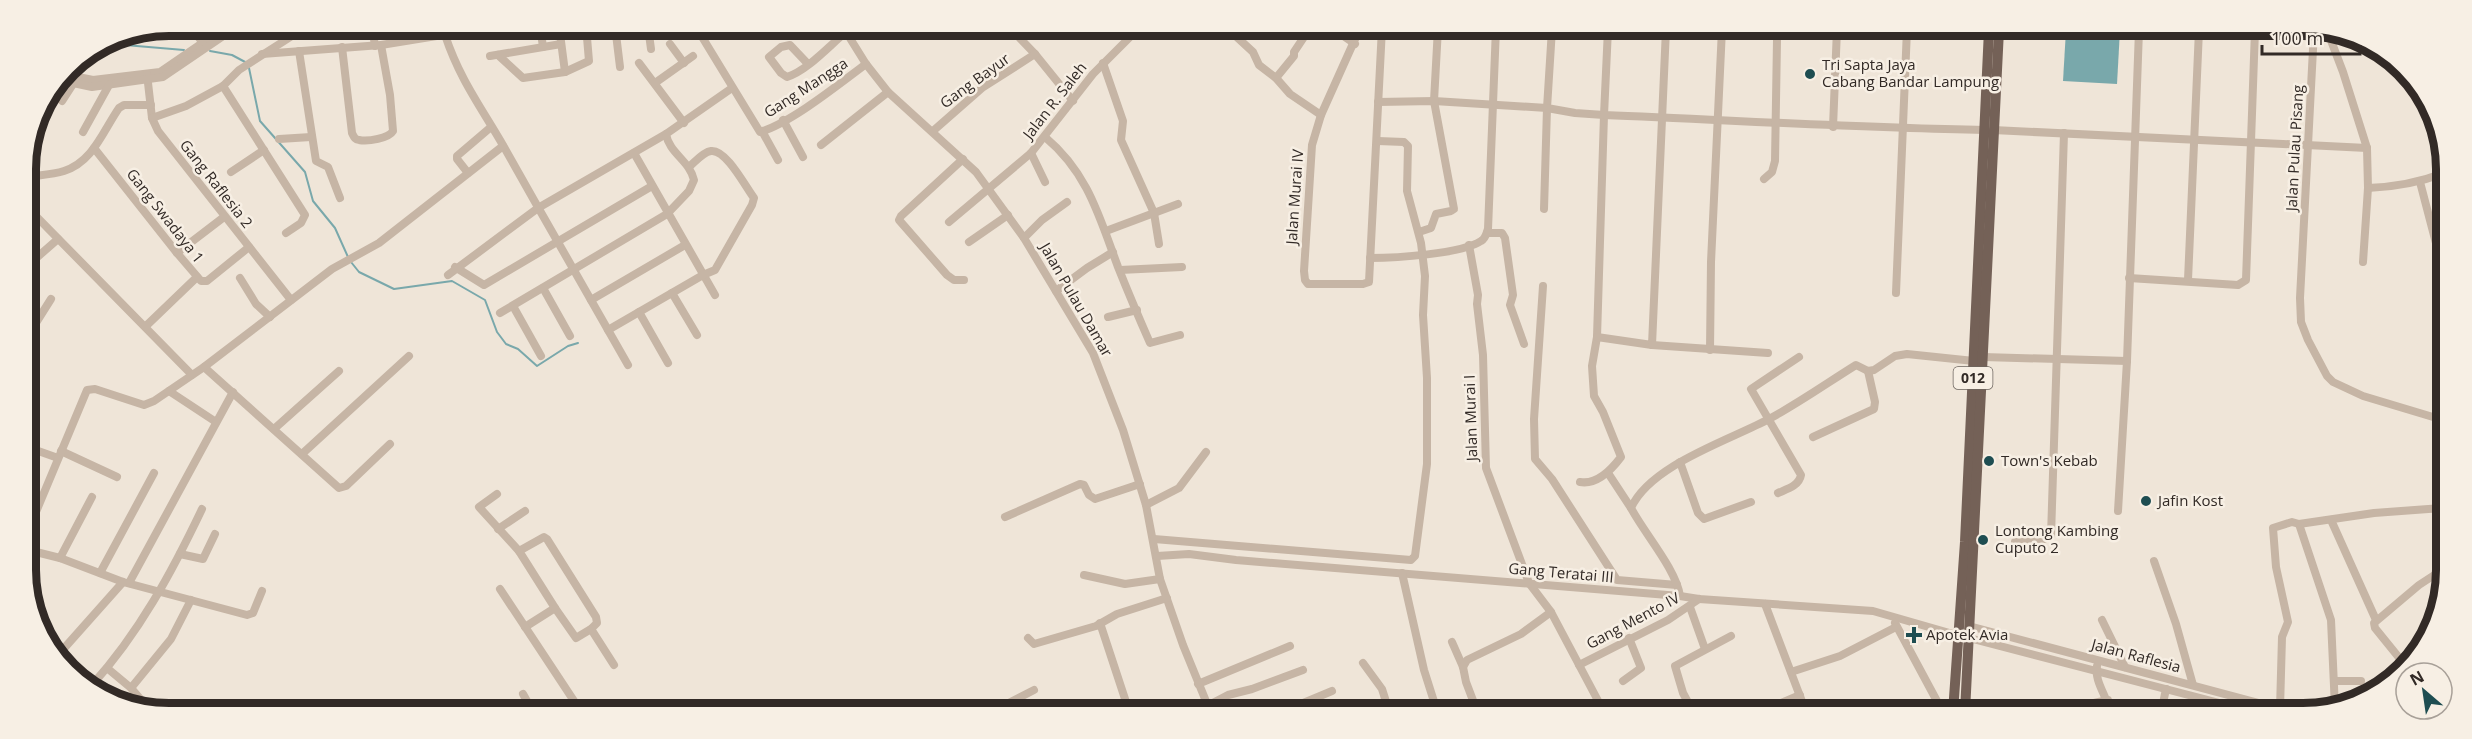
<svg xmlns="http://www.w3.org/2000/svg" width="2472" height="739" font-family="'Open Sans',sans-serif">
	<rect width="100%" height="100%" fill="#efe5d8"/>
	<!-- water -->
	<polygon fill="#79a8ab" points="2066,30 2120,30 2117,84 2063,81"/>
	<g fill="none" stroke-linecap="round" stroke-linejoin="round">
		<!-- stream -->
		<g stroke="#79a8ab" stroke-width="2">
			<polyline points="93,51 113,44 184,50"/>
			<polyline points="210,51 232,55 247,63"/>
			<polyline points="249,68 260,121 305,172 313,201 335,228 348,257"/>
			<polyline points="351,262 359,272 394,289 452,281 485,300 497,332 506,344 518,349 537,366 568,346 578,343"/>
		</g>
		<!-- minor -->
		<g stroke="#c6b5a5" stroke-width="8">
			<polyline points="190,26 203,43"/>
			<polyline points="372,26 375,46"/>
			<polyline points="540,26 543,47"/>
			<polyline points="559,26 565,72"/>
			<polyline points="615,26 620,67"/>
			<polyline points="648,27 651,49"/>
			<polyline points="680,27 682,33 697,27"/>
			<path d="M 696,27 L 760,132 C 791,123 839,84 866,64"/>
			<polyline points="843,27 866,64 888,92 976,172 1024,238 1093,353 1123,430 1146,505 1160,579 1183,645 1210,711"/>
			<polyline points="1009,27 1035,54 1073,101"/>
			<polyline points="1227,28 1253,52 1259,65 1276,78 1290,94 1321,115"/>
			<polyline points="1332,28 1355,44"/>
			<polyline points="1360,28 1321,115 1312,145 1304,271 1305,280 1308,284 1363,284 1369,282 1382,28"/>
			<path d="M 1552,29 L 1547,108 L 1575,113 L 1604,115 L 1597,337 L 1592,366 L 1594,396 L 1603,412 L 1621,457 C 1612,469 1597,485 1580,482"/>
			<path d="M 1608,29 L 1604,115 C 1731,120 1858,128 1985,130"/>
			<polyline points="2314,30 2300,298 2301,322 2308,340 2327,376 2333,382 2363,396 2443,420"/>
			<polyline points="2327,30 2343,72 2367,148 2368,188 2363,262"/>
			<polyline points="1268,33 1272,28"/>
			<path d="M 445,35 C 460,80 481,107 504,147 C 545,220 587,293 628,365"/>
			<polyline points="670,44 684,63"/>
			<path d="M 342,47 L 352,133 C 354,137 355,140 359,140 C 368,142 389,138 393,131 L 390,95 L 381,45"/>
			<polyline points="299,51 316,161 328,167 340,198"/>
			<polyline points="262,54 381,45 498,26"/>
			<polyline points="498,55 523,78 565,72 589,61 586,26"/>
			<polyline points="490,56 561,44"/>
			<polyline points="639,63 684,123"/>
			<polyline points="1103,63 1123,121 1121,140 1154,213 1159,244"/>
			<path d="M 808,64 L 790,45 L 781,47 L 769,57 L 781,73 L 787,77 C 808,70 829,46 846,32"/>
			<polyline points="63,74 93,80 160,72 227,26"/>
			<polyline points="147,74 152,118 158,131 291,300"/>
			<polyline points="1276,78 1294,56 1294,52 1310,28"/>
			<polyline points="59,80 92,87 163,77 238,26"/>
			<polyline points="655,83 693,56"/>
			<polyline points="223,86 305,215 301,223 286,233"/>
			<polyline points="62,101 73,84"/>
			<polyline points="1378,102 1434,101 1547,108 1544,209"/>
			<polyline points="152,118 186,106 223,86 239,70 295,34 339,26"/>
			<polyline points="783,120 803,157"/>
			<polyline points="1833,127 1837,29"/>
			<polyline points="1993,130 2367,148"/>
			<polyline points="762,131 778,160"/>
			<polyline points="933,131 982,88 1035,54"/>
			<polyline points="83,132 109,85"/>
			<path d="M 1045,137 C 1088,173 1099,216 1118,267 C 1128,292 1139,318 1150,343 L 1180,335"/>
			<polyline points="279,139 311,137"/>
			<polyline points="821,145 888,92"/>
			<polyline points="94,148 177,253 201,281 207,281 249,247"/>
			<polyline points="634,153 715,295"/>
			<polyline points="1031,153 1045,182"/>
			<polyline points="963,159 901,216 899,220 947,275 954,280 964,280"/>
			<polyline points="231,172 264,150"/>
			<polyline points="468,173 457,159 457,156 491,127"/>
			<path d="M 26,177 C 38,175 52,175 64,171 C 93,162 103,131 119,108 L 124,105 L 151,105"/>
			<polyline points="1764,179 1772,172 1775,161 1777,40"/>
			<polyline points="2420,182 2437,247 2439,311 2437,349 2439,355 2443,357"/>
			<path d="M 2368,188 C 2395,187 2418,183 2444,173"/>
			<polyline points="26,206 192,375"/>
			<polyline points="949,222 1031,153 1093,74 1139,28"/>
			<polyline points="1106,231 1178,204"/>
			<polyline points="1419,232 1431,228 1436,214 1451,211 1454,209 1434,101 1438,28"/>
			<polyline points="1487,233 1502,233 1505,238 1513,295 1510,305 1524,344"/>
			<polyline points="1024,238 1042,220 1067,202"/>
			<polyline points="969,242 1008,215"/>
			<polyline points="1469,245 1478,295 1477,304 1483,355 1486,468 1529,583 1551,612 1604,712"/>
			<polyline points="177,253 224,217"/>
			<path d="M 1370,258 C 1395,258 1461,254 1481,241 C 1486,238 1486,234 1488,229 L 1496,28"/>
			<polyline points="26,267 58,239"/>
			<polyline points="455,267 484,285 652,186"/>
			<polyline points="1120,270 1182,267"/>
			<polyline points="448,275 538,208 666,134"/>
			<polyline points="240,278 256,304 270,317"/>
			<polyline points="2129,278 2238,285 2246,280 2255,30"/>
			<polyline points="2188,280 2199,30"/>
			<polyline points="1543,286 1534,419 1535,459 1552,479 1617,580 1677,585"/>
			<polyline points="543,288 570,336"/>
			<polyline points="1056,291 1087,268 1113,252"/>
			<polyline points="672,293 697,335"/>
			<polyline points="1896,293 1907,29"/>
			<polyline points="591,300 685,245"/>
			<polyline points="513,306 541,356"/>
			<polyline points="639,312 668,363"/>
			<path d="M 500,313 L 667,214 L 689,191 L 694,180 C 690,161 669,153 666,134 L 732,88"/>
			<polyline points="1108,317 1137,310"/>
			<polyline points="146,326 197,277"/>
			<path d="M 608,330 L 703,275 L 715,270 L 752,205 L 754,198 C 745,186 726,149 711,151 C 703,152 695,162 689,167"/>
			<polyline points="27,337 51,299"/>
			<polyline points="1597,337 1652,345 1666,29"/>
			<polyline points="1652,345 1768,353"/>
			<polyline points="1710,350 1711,262 1722,29"/>
			<polyline points="1983,357 2127,361"/>
			<polyline points="204,367 339,488 346,486 390,444"/>
			<polyline points="169,391 216,422"/>
			<polyline points="274,429 339,371"/>
			<polyline points="1813,437 1874,409 1875,402 1868,371"/>
			<polyline points="27,447 58,458"/>
			<polyline points="61,451 117,477"/>
			<polyline points="302,454 409,356"/>
			<polyline points="1680,462 1698,513 1704,519 1751,502"/>
			<polyline points="1608,473 1631,508"/>
			<path d="M 1778,493 C 1787,489 1799,486 1801,475 L 1751,389 L 1799,357"/>
			<polyline points="497,494 479,507 519,551 555,608 525,627"/>
			<polyline points="1146,505 1179,488 1206,452"/>
			<polyline points="2118,511 2127,361 2139,30"/>
			<polyline points="1005,517 1080,484 1084,485 1089,495 1095,499 1140,484"/>
			<polyline points="2331,520 2376,620"/>
			<polyline points="2442,523 2440,517 2442,510"/>
			<polyline points="2299,524 2331,620 2335,708"/>
			<polyline points="498,529 525,511"/>
			<polyline points="28,531 87,390 95,389 144,405 154,401 204,367 332,269 379,243 503,146"/>
			<polyline points="1154,539 1411,560 1415,556 1427,464 1427,378 1423,315 1425,276 1421,243 1407,191 1408,146 1404,142 1378,141"/>
			<polyline points="2015,542 2044,539 2051,536 2064,133"/>
			<polyline points="28,550 60,558 123,582 247,615 253,613 262,591"/>
			<polyline points="519,551 544,537 547,539 596,617 597,623 591,629 576,638 555,608"/>
			<polyline points="180,554 203,559 215,534"/>
			<polyline points="1157,556 1189,554 1236,560 1680,596 1699,599 1873,611 1960,636"/>
			<polyline points="60,558 92,497"/>
			<polyline points="2154,561 2176,624 2193,685"/>
			<polyline points="100,573 154,473"/>
			<polyline points="1402,573 1424,670 1437,711"/>
			<polyline points="1084,575 1125,584 1160,579"/>
			<polyline points="129,583 233,392"/>
			<polyline points="500,589 580,710"/>
			<path d="M 1680,596 C 1676,569 1644,533 1631,508 C 1650,465 1730,440 1769,419 C 1799,403 1827,383 1856,365 L 1868,371 L 1874,370 L 1895,356 L 1907,354 L 1974,361"/>
			<polyline points="1765,604 1806,712"/>
			<polyline points="1690,607 1705,649"/>
			<polyline points="2102,620 2125,667"/>
			<polyline points="1100,623 1129,711"/>
			<polyline points="1895,623 1938,703 1950,712"/>
			<polyline points="1969,626 2296,713"/>
			<polyline points="591,629 614,665"/>
			<polyline points="1028,638 1034,644 1096,626 1117,614 1167,598"/>
			<polyline points="1969,638 2258,713"/>
			<polyline points="1452,642 1463,667 1466,682 1477,711"/>
			<polyline points="59,654 123,582"/>
			<polyline points="1363,663 1382,689 1389,711"/>
			<polyline points="1579,665 1668,620 1699,599"/>
			<polyline points="2405,665 2375,628 2374,623 2419,585 2442,570"/>
			<path d="M 2097,666 C 2094,682 2108,697 2110,713"/>
			<polyline points="1463,667 1467,660 1521,634 1551,612"/>
			<polyline points="107,668 131,688 149,709"/>
			<polyline points="1791,672 1840,656 1896,627"/>
			<polyline points="1623,681 1641,668 1629,638"/>
			<polyline points="2334,681 2361,681"/>
			<polyline points="1198,684 1290,646"/>
			<path d="M 92,685 C 139,633 172,572 202,509"/>
			<polyline points="131,688 171,639 191,600"/>
			<polyline points="523,694 532,710"/>
			<polyline points="1207,706 1228,695 1252,689 1303,670"/>
			<polyline points="2280,709 2282,637 2288,622 2276,567 2273,528 2292,522 2299,524 2374,513 2442,508"/>
			<polyline points="995,710 1034,690"/>
			<polyline points="1284,711 1332,691"/>
			<polyline points="1517,712 1521,709 1523,712"/>
			<polyline points="1687,712 1691,708 1683,693 1675,666 1731,636"/>
			<polyline points="1760,712 1800,695"/>
			<polyline points="2047,713 2108,700"/>
			<polyline points="2161,713 2166,689"/>
		</g>
		<!-- major -->
		<g stroke="#746157" stroke-width="10">
			<polyline points="1953,712 1965,542 1989,30"/>
			<polyline points="1965,712 1999,30"/>
		</g>
	</g>
	<!-- markers -->
	<g fill="#1e4d51" stroke="#f7efe4" stroke-width="2">
		<circle cx="1810" cy="74" r="6"/>
		<circle cx="1989" cy="461" r="6"/>
		<circle cx="2146" cy="501" r="6"/>
		<circle cx="1983" cy="540" r="6"/>
		<path d="M1911 626h6v6h6v6h-6v6h-6v-6h-6v-6h6z"/>
	</g>
	<g text-anchor="middle" stroke-width="5" stroke-linejoin="round" paint-order="stroke">
		<!-- shield labels -->
		<rect fill="#f7efe4" stroke="#6d655f" stroke-width="1.5" x="1953.5" y="367" width="39" height="22" rx="4.5"/>
		<g font-size="14" font-weight="bold" fill="#322a26">
			<text x="1973" y="383">012</text>
		</g>
		<!-- poi labels -->
		<g font-size="15" fill="#322a26" stroke="#f7efe4" text-anchor="start">
			<text x="1822" y="70">Tri Sapta Jaya<tspan x="1822" dy="17">Cabang Bandar Lampung</tspan></text>
			<text x="2001" y="466">Town's Kebab</text>
			<text x="2158" y="506">Jafin Kost</text>
			<text x="1995" y="536">Lontong Kambing<tspan x="1995" dy="17">Cuputo 2</tspan></text>
			<text x="1926" y="640">Apotek Avia</text>
		</g>
		<!-- street labels -->
		<g font-size="15" fill="#322a26" stroke="#f7efe4">
			<text transform="translate(975 81) rotate(-36)" y="5">Gang Bayur</text>
			<text transform="translate(806 88) rotate(-33)" y="5">Gang Mangga</text>
			<text transform="translate(1055 101) rotate(-52)" y="5">Jalan R. Saleh</text>
			<text transform="translate(2295 148) rotate(-87)" y="5">Jalan Pulau Pisang</text>
			<text transform="translate(216 184) rotate(52)" y="5">Gang Raflesia 2</text>
			<text transform="translate(1295 197) rotate(-86)" y="5">Jalan Murai IV</text>
			<text transform="translate(165 216) rotate(52)" y="5">Gang Swadaya 1</text>
			<text transform="translate(1076 300) rotate(60)" y="5">Jalan Pulau Damar</text>
			<text transform="translate(1471 418) rotate(-92)" y="5">Jalan Murai I</text>
			<text transform="translate(1561 573) rotate(5)" y="5">Gang Teratai III</text>
			<text transform="translate(1633 621) rotate(-28)" y="5">Gang Mento IV</text>
			<text transform="translate(2136 656) rotate(15)" y="5">Jalan Raflesia</text>
		</g>
	</g>
	<!-- crop -->
	<path d="M0 0H2472V739H0ZM169 36H2303A133 133 0 0 1 2436 169V570A133 133 0 0 1 2303 703H169A133 133 0 0 1 36 570V169A133 133 0 0 1 169 36Z" fill="#f7efe4" fill-rule="evenodd"/>
	<path fill="none" stroke="#322a26" stroke-width="8" d="M169 36H2303A133 133 0 0 1 2436 169V570A133 133 0 0 1 2303 703H169A133 133 0 0 1 36 570V169A133 133 0 0 1 169 36Z"/>
	<!-- north arrow -->
	<g transform="translate(2424 691) rotate(331)"><circle r="28" fill="#f7efe4" stroke="#a8a098" stroke-width="1.5"/>
	<path d="M0-4.5L10 22L0 15L-10 22Z" fill="#1e4d51"/>
	<text y="-9" font-size="16" font-weight="bold" text-anchor="middle" fill="#322a26">N</text>
	</g>
	<!-- scale -->
	<path d="M2262 45v9h98v-9" fill="none" stroke="#322a26" stroke-width="3"/>
	<text x="2271" y="45" font-size="18" fill="#322a26" stroke="#f7efe4" stroke-width="4.5" paint-order="stroke">100 m</text>
</svg>
